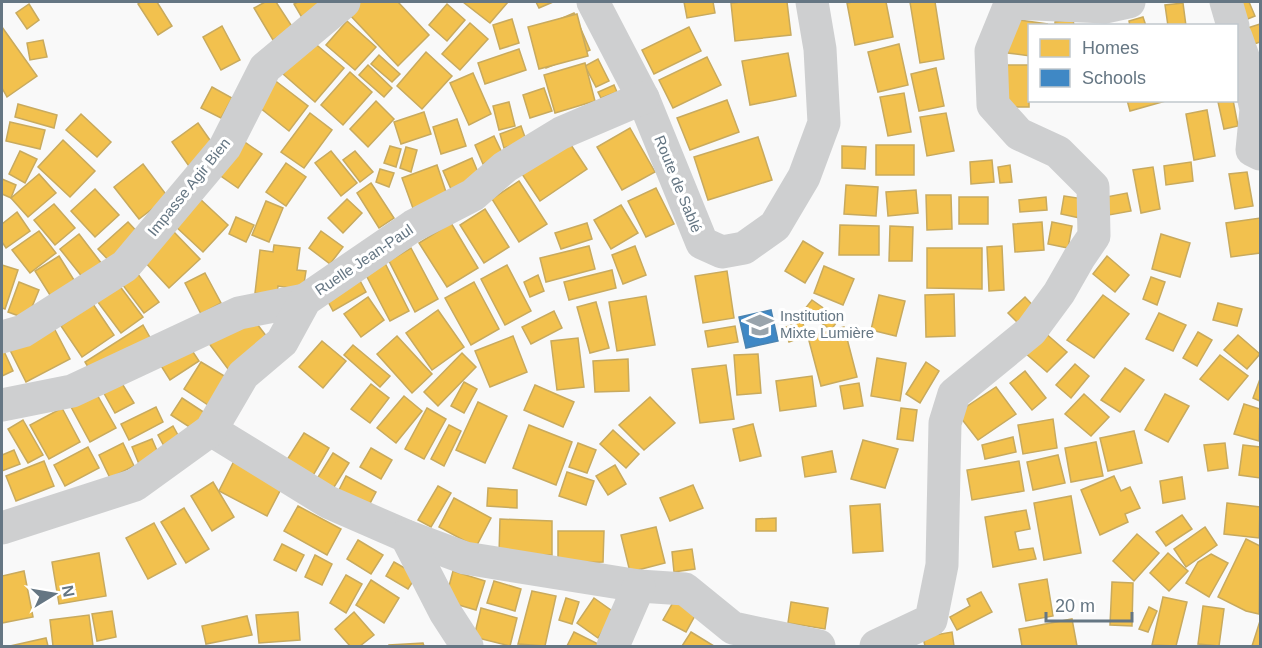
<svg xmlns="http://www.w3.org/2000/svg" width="1262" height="648" font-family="Helvetica,sans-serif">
	<rect width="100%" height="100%" fill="#f9f9f9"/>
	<!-- homes -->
	<g fill="#f2c14e" stroke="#c8aa5e" stroke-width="1.5">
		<polygon points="141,2 157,2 172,26 158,35 138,4"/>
		<polygon points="265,2 276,2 293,28 273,40 254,8"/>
		<polygon points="298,2 337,2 304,21 294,4"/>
		<polygon points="360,2 398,2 429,35 398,66 348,13"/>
		<polygon points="463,2 508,2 490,23"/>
		<polygon points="536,2 553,2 539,8"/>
		<polygon points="684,2 713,2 715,13 687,18"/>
		<polygon points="741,2 787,2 791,35 735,41 731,3"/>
		<polygon points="853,2 886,2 893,37 855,45 847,3"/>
		<polygon points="910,2 935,2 944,59 920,63"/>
		<polygon points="1238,2 1249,2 1255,16 1238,23"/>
		<polygon points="1183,3 1186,26 1168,26 1165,5"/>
		<polygon points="29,4 39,20 27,29 16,13"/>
		<polygon points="447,4 465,20 447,41 429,25"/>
		<polygon points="574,13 590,50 546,68 532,31"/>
		<polygon points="577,14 588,56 539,69 528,27"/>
		<polygon points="1143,17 1146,26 1130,26 1129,21"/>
		<polygon points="512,19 519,43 500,49 493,25"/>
		<polygon points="1012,19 1048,24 1030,26 1030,56 1008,53"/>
		<polygon points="1073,19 1074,26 1055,26 1055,22"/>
		<polygon points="347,21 376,47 355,70 326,45"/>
		<polygon points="470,23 488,39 460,70 442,54"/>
		<polygon points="1260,24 1260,42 1246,47 1241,30"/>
		<polygon points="222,26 240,60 221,70 203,37"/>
		<polygon points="2,27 37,76 7,97 2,88"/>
		<polygon points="689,27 701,51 654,74 642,50"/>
		<polygon points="43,40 47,57 30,60 27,43"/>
		<polygon points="312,41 344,68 315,102 283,74"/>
		<polygon points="899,44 908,85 878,92 868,52"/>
		<polygon points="519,49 526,70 485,84 478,63"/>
		<polygon points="426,52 452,76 422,109 397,86"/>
		<polygon points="788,53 796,96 750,105 742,61"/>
		<polygon points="379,55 400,74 392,82 371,64"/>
		<polygon points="707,57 721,85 673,108 659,80"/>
		<polygon points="598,59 609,81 596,87 585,66"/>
		<polygon points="585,63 595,101 555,113 544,75"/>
		<polygon points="368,65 392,88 384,97 359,75"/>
		<polygon points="1004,65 1029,65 1029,107 1005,107"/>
		<polygon points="936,68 944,106 919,111 911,74"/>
		<polygon points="350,72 372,92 343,125 321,105"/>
		<polygon points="473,73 491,114 469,125 450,83"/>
		<polygon points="273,79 308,106 289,131 254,103"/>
		<polygon points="614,85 617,92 601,98 598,92"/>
		<polygon points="212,87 232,98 221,118 201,108"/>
		<polygon points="544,88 552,111 530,118 523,95"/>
		<polygon points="904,93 911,132 888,136 880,97"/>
		<polygon points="727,100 739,132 690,150 677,118"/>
		<polygon points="1127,100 1169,100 1130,111"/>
		<polygon points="1233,100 1238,126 1224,129 1218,102"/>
		<polygon points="376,101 394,119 368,147 350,129"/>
		<polygon points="509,102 515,126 499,130 493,106"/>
		<polygon points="18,104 57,115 54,128 15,117"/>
		<polygon points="1207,110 1215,156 1194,160 1186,114"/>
		<polygon points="424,112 431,134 401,144 394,122"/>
		<polygon points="310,113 332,130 304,168 281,152"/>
		<polygon points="946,113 954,151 927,156 920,117"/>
		<polygon points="81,114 111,142 97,157 66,130"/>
		<polygon points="457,119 466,146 441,154 433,127"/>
		<polygon points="10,122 45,130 40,149 6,141"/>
		<polygon points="198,123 217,150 191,169 172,142"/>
		<polygon points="521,126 526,140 504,148 500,134"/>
		<polygon points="630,128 655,172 622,190 597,147"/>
		<polygon points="494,136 503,155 483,164 475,145"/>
		<polygon points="758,137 772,180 708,200 694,157"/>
		<polygon points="239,138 262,154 238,188 215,172"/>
		<polygon points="567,139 587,169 540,201 520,171"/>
		<polygon points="63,140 95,171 70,197 38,167"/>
		<rect x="876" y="145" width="38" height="30"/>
		<polygon points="390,146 401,149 396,167 384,163"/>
		<polygon points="842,146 866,147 865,169 842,168"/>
		<polygon points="406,147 417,150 411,172 400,168"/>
		<polygon points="20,151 37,159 25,183 9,174"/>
		<polygon points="331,151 357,183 341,196 315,163"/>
		<polygon points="355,151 373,172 360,182 343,160"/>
		<polygon points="472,158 480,177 451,189 443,171"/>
		<polygon points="992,160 994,182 971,184 970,162"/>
		<polygon points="1191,162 1193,181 1166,185 1164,166"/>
		<polygon points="286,163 306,177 286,206 266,192"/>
		<polygon points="143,164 168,197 139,219 114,187"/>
		<polygon points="437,165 448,198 414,211 402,178"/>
		<polygon points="1010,165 1012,182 1000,183 998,167"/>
		<polygon points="1153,167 1160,209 1141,213 1133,170"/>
		<polygon points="380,169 394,173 389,187 376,182"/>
		<polygon points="1247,172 1253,206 1235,209 1229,174"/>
		<polygon points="39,174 56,193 28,217 11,198"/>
		<polygon points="2,179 16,185 11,198 2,194"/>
		<polygon points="519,181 547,224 519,242 492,199"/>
		<polygon points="371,183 394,218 379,228 357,193"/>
		<polygon points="846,185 878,187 876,216 844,214"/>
		<polygon points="656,188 674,224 646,237 628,201"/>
		<polygon points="95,189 119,215 95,237 71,211"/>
		<polygon points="916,190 918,213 888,216 886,192"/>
		<polygon points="1127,193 1131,211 1109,215 1106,197"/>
		<polygon points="926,195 951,195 952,229 927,230"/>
		<polygon points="1064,196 1084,199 1080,218 1061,214"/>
		<rect x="959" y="197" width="29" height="27"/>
		<polygon points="1046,197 1047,210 1020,212 1019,200"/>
		<polygon points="199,198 228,225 203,252 174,225"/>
		<polygon points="347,199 362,213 343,233 328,218"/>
		<polygon points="266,201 283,208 269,242 252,235"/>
		<polygon points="54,204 75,228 55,245 34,220"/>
		<polygon points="621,205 638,233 611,249 594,220"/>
		<polygon points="485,209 509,247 484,263 460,225"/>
		<polygon points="17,212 30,231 6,248 2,242 2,224"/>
		<polygon points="236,217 254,225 246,242 229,234"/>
		<polygon points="1260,218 1260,253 1231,257 1226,223"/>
		<polygon points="128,222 142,237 112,264 98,249"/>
		<polygon points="1042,222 1044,250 1015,252 1013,224"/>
		<polygon points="1052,222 1072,226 1068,248 1048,244"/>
		<polygon points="451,223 478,268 447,287 419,243"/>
		<polygon points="587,223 592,239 561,249 555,233"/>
		<polygon points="840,225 879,226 879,255 839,255"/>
		<polygon points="890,226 913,227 912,261 889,261"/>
		<polygon points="39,231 56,253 30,273 12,250"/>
		<polygon points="321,231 343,247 330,264 309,248"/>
		<polygon points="174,232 200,259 169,288 144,261"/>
		<polygon points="79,234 105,268 87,283 60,249"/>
		<polygon points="1161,234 1190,243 1180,277 1152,269"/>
		<polygon points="803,241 823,253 805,283 785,271"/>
		<polygon points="274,245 300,248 297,270 306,271 303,290 278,286 277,296 255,293 260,250 273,252"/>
		<polygon points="589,246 595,269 546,282 540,258"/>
		<polygon points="635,246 646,275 623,284 612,255"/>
		<polygon points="1002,246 1004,290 989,291 987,247"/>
		<polygon points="411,248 438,299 415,312 389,261"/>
		<polygon points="927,248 982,248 982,289 927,288"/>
		<polygon points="59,256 79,288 55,303 35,271"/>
		<polygon points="1107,256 1129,275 1115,292 1093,274"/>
		<polygon points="385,263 409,311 390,321 365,273"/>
		<polygon points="2,265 18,270 5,309 2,308"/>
		<polygon points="507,265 531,311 505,325 481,279"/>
		<polygon points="824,266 854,279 843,305 814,293"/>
		<polygon points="612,270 616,288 569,300 564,282"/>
		<polygon points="727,271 734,318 703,323 695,276"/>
		<polygon points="137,273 159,302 144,313 122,284"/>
		<polygon points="205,273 221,303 201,314 185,283"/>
		<polygon points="357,275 366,292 333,311 324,294"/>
		<polygon points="538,275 544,291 530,297 524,282"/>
		<polygon points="1151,277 1165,282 1157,305 1143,299"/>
		<polygon points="19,282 39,290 27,319 8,312"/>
		<polygon points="474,282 499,329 471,345 445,298"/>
		<polygon points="119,285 143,317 121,333 97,301"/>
		<polygon points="954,294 955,336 926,337 925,295"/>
		<polygon points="879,295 905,301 896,336 871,330"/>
		<polygon points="1103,295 1129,314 1094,358 1067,340"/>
		<polygon points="646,296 655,345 617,351 609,302"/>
		<polygon points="368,297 384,320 361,337 344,314"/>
		<polygon points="1025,297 1039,312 1023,328 1008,313"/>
		<polygon points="812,300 839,319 831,330 804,310"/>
		<polygon points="596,302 609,348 590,353 577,307"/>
		<polygon points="1218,303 1242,309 1237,326 1213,320"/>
		<polygon points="93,304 114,335 82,357 61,326"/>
		<polygon points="438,310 464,347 432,370 406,333"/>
		<polygon points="554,311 562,328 531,344 522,327"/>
		<polygon points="1159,313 1186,325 1173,351 1146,339"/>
		<polygon points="251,316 270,341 231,373 205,338"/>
		<polygon points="802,321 807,335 789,342 784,328"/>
		<polygon points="143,325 152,341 94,377 85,362"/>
		<polygon points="735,326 738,342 708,347 705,331"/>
		<polygon points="844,327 857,377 821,386 808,337"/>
		<polygon points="54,328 70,359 26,382 10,350"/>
		<polygon points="1044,332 1067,352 1047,372 1024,352"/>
		<polygon points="1198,332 1212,340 1197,366 1183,358"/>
		<polygon points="1238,335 1260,354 1247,369 1224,350"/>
		<polygon points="397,336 432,374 412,393 377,354"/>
		<polygon points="513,336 527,372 490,387 475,351"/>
		<polygon points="578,338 584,387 557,390 551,341"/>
		<polygon points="322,341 346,361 323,388 299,367"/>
		<polygon points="187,343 199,361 170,380 158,361"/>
		<polygon points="353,345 390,376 380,387 344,355"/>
		<polygon points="2,347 13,371 2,376"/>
		<polygon points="462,353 476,367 438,406 424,392"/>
		<polygon points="758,354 761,393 737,395 734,355"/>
		<polygon points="1220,355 1248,376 1228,400 1200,379"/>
		<polygon points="877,358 906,363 900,401 871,396"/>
		<polygon points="628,359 629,391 595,392 593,361"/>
		<polygon points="201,362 226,377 208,405 184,389"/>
		<polygon points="926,362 939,371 920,403 906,394"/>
		<polygon points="1075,364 1089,376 1071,398 1056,385"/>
		<polygon points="726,365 734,419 700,423 692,369"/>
		<polygon points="1125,368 1144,380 1120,412 1101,400"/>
		<polygon points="1025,371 1046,398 1032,410 1010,383"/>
		<polygon points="812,376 816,406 780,411 776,381"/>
		<polygon points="118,377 134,403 115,413 101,388"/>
		<polygon points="1260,379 1260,401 1253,398"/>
		<polygon points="464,382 477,389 464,413 451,406"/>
		<polygon points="859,383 863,406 844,409 840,386"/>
		<polygon points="371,384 389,398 370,423 351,409"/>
		<polygon points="535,385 574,402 563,427 524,410"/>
		<polygon points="996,387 1016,414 978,440 957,413"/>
		<polygon points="95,391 116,428 90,442 70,405"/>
		<polygon points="1084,394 1109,417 1091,436 1065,414"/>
		<polygon points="1165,394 1189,406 1168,442 1145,430"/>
		<polygon points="404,396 422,411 396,443 377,428"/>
		<polygon points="650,397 675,423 644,450 619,425"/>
		<polygon points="182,398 205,413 194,430 171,415"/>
		<polygon points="478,402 507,416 485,463 456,450"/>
		<polygon points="1244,404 1260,409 1259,441 1234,434"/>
		<polygon points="156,407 163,422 129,440 121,424"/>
		<polygon points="62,408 80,442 49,459 30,425"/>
		<polygon points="427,408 446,419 424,459 405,449"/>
		<polygon points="901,408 917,410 913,441 897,439"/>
		<polygon points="1053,419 1057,448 1023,454 1018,425"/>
		<polygon points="23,420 43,455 28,463 8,429"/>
		<polygon points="753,424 761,456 740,461 733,429"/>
		<polygon points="449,425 461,431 444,466 431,459"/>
		<polygon points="529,425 572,442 556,485 513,468"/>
		<polygon points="173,426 179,437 164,446 158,435"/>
		<polygon points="613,430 639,454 626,468 600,444"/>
		<polygon points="1134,431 1142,463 1108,471 1100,438"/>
		<polygon points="304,433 329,448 311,479 285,463"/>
		<polygon points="1013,437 1016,452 985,459 982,445"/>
		<polygon points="152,439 159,455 139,464 132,447"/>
		<polygon points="863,440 898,449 885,488 851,479"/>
		<polygon points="1096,442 1103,476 1071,482 1065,448"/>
		<polygon points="123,443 134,466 110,478 99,455"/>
		<polygon points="578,443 596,450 587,473 569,467"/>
		<polygon points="1225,443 1228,468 1208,471 1204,445"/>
		<polygon points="1243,445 1260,447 1260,478 1239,475"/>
		<polygon points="88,447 99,468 65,486 54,465"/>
		<polygon points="371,448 392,460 381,479 360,467"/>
		<polygon points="14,450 20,464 2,471 2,455"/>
		<polygon points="832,451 836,472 805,477 802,457"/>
		<polygon points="333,453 349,463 331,492 315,482"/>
		<polygon points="1058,455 1065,483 1033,490 1027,462"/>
		<polygon points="44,461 54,486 16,501 6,476"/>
		<polygon points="234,461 282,487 267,516 219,491"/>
		<polygon points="1019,461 1024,491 972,500 967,470"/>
		<polygon points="615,465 626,484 608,495 596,476"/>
		<polygon points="567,472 594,481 586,505 559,496"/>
		<polygon points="346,476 376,492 366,511 336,496"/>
		<polygon points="1114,476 1121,491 1130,487 1140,508 1125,514 1128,522 1100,535 1081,490"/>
		<polygon points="1182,477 1185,499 1163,503 1160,481"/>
		<polygon points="213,482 234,517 212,531 191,496"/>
		<polygon points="693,485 703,508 670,521 660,498"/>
		<polygon points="438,486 451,493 431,527 418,520"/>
		<polygon points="488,488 517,490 517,508 487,506"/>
		<polygon points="1071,496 1081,553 1044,560 1034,503"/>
		<polygon points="454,498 491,518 476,547 439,527"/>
		<polygon points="1227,503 1260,507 1259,538 1224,534"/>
		<polygon points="880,504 883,551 853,553 850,506"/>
		<polygon points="298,506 341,529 327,555 284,531"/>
		<polygon points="184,508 209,549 186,563 161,522"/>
		<polygon points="1026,510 1030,529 1015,532 1019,550 1033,548 1036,559 993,567 985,517"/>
		<polygon points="1182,515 1192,529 1166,546 1156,532"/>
		<polygon points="776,518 776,531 756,531 756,519"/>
		<polygon points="500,519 552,521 552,555 499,554"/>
		<polygon points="154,523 176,564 148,579 126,538"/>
		<polygon points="656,527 665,563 630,572 621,535"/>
		<polygon points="1205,527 1217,545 1186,567 1174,549"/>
		<polygon points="558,531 604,531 603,562 558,563"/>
		<polygon points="1137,534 1159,553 1134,581 1113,561"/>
		<polygon points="1246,539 1260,546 1259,614 1246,611 1218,597"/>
		<polygon points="358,540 383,555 371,574 347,559"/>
		<polygon points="282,544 304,555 296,571 274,560"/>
		<polygon points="692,549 695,569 674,572 672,552"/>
		<polygon points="99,553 106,596 59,604 52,562"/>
		<polygon points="1168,553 1188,571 1169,591 1150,573"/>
		<polygon points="1211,554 1228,563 1209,597 1186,583 1198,562"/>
		<polygon points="315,555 332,564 322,585 305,577"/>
		<polygon points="394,562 417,575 408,589 386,576"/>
		<polygon points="24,571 33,617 2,623 2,576"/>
		<polygon points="453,571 485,581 476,610 445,601"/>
		<polygon points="346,575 362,584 346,613 330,603"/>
		<polygon points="1047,579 1053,616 1026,621 1019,584"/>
		<polygon points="371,580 399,598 384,623 356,605"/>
		<polygon points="494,581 521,589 515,611 487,603"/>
		<polygon points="1112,582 1133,583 1132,626 1110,625"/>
		<polygon points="532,591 556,596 545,646 518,644"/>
		<polygon points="981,592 992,612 957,630 950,617 970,606 967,599"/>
		<polygon points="1163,597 1187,602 1176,646 1152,645"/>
		<polygon points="566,598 579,602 572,624 559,620"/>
		<polygon points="594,598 615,613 598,638 577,623"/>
		<polygon points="675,599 697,612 686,632 663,620"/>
		<polygon points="791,602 828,608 825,629 788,623"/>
		<polygon points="1203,606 1224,609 1219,646 1198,644"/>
		<polygon points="1149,607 1157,611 1148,632 1139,629"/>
		<polygon points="481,608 517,618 510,646 474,637"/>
		<polygon points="112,611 116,637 97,641 92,614"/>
		<polygon points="298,612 300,640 259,643 256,615"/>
		<polygon points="354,612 374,635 360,646 350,646 335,629"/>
		<polygon points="89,615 93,646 53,646 50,620"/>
		<polygon points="247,616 252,635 206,644 202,626"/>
		<polygon points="1072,619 1077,646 1022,646 1019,629"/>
		<polygon points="1260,621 1260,646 1252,646"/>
		<polygon points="574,632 600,645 599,646 567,646"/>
		<polygon points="691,632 714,646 682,646"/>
		<polygon points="952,632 954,646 925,646 923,637"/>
		<polygon points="46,638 48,646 10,646"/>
		<polygon points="423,643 424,646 389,646 389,645"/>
	</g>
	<!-- schools -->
	<polygon fill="#3f88c5" stroke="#4a83b1" stroke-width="1.5" points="771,310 778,341 746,348 739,317"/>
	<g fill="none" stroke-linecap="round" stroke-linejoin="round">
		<!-- minor -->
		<g stroke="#cecfd0" stroke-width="33">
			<polyline points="593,2 643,98 702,243 722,252 744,248 775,226 804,177 824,123 820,49 812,2"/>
			<polyline points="1226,2 1233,26"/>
			<polyline points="1011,3 1106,7 1129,2"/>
			<polyline points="1236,37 1246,65 1256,109 1252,150 1260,154"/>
			<polyline points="2,337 23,331 125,266 225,147 265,68 344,2"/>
			<polyline points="2,405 72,391 239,313 305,300"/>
			<polyline points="211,430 328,502 406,536 465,558 639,586 685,589 733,628 819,646"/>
			<polyline points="2,528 135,485 211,430 243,375 282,342 305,300 413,226 473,195 505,167 561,133 643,98"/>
			<polyline points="406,536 445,612 467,646"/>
			<polyline points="613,646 639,586"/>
			<polyline points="876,646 931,620 942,565 945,423 954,394 1031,331 1059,293 1079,258 1094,236 1093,187 1058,152 1019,134 993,105 991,51 1011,2"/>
		</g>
	</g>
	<!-- icons -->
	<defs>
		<symbol id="school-bare" viewBox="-9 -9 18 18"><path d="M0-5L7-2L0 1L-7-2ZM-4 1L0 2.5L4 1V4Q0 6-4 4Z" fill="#99a4ac" stroke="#fff" stroke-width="2.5" paint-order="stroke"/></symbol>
	</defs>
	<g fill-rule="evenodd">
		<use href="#school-bare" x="741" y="306" width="38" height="38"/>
	</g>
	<g text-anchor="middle" stroke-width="6" stroke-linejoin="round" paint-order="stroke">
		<!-- street labels -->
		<g font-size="15" fill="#657683" stroke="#fff">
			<text transform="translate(678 184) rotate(68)" y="5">Route de Sablé</text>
			<text transform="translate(189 187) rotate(-51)" y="5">Impasse Agir Bien</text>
			<text transform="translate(364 260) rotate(-34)" y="5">Ruelle Jean-Paul</text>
		</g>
		<!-- poi labels -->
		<g font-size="15" fill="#657683" stroke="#fff" text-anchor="start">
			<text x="780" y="321">Institution<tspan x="780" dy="17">Mixte Lumière</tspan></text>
		</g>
	</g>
	<!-- border -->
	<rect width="1262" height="648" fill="none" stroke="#657683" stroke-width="6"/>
	<!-- legend -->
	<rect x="1028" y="24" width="210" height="78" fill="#ffffff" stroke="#c1c8cd" stroke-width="1.5"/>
	<rect x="1040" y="39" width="30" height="18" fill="#f2c14e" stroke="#c1c8cd" stroke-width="1.5"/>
	<text x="1082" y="54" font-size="18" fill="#657683">Homes</text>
	<rect x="1040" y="69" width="30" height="18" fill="#3f88c5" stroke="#c1c8cd" stroke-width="1.5"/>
	<text x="1082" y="84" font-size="18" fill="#657683">Schools</text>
	<!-- north arrow -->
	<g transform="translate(54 594) rotate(79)" stroke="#ffffff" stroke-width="4.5" paint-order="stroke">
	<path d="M0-4.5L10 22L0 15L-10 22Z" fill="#657683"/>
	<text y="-9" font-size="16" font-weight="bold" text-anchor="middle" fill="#657683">N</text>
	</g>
	<!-- scale -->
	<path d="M1046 612v9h86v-9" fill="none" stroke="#657683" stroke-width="3"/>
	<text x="1055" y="612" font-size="18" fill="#657683" stroke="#ffffff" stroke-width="4.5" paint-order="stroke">20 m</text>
</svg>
